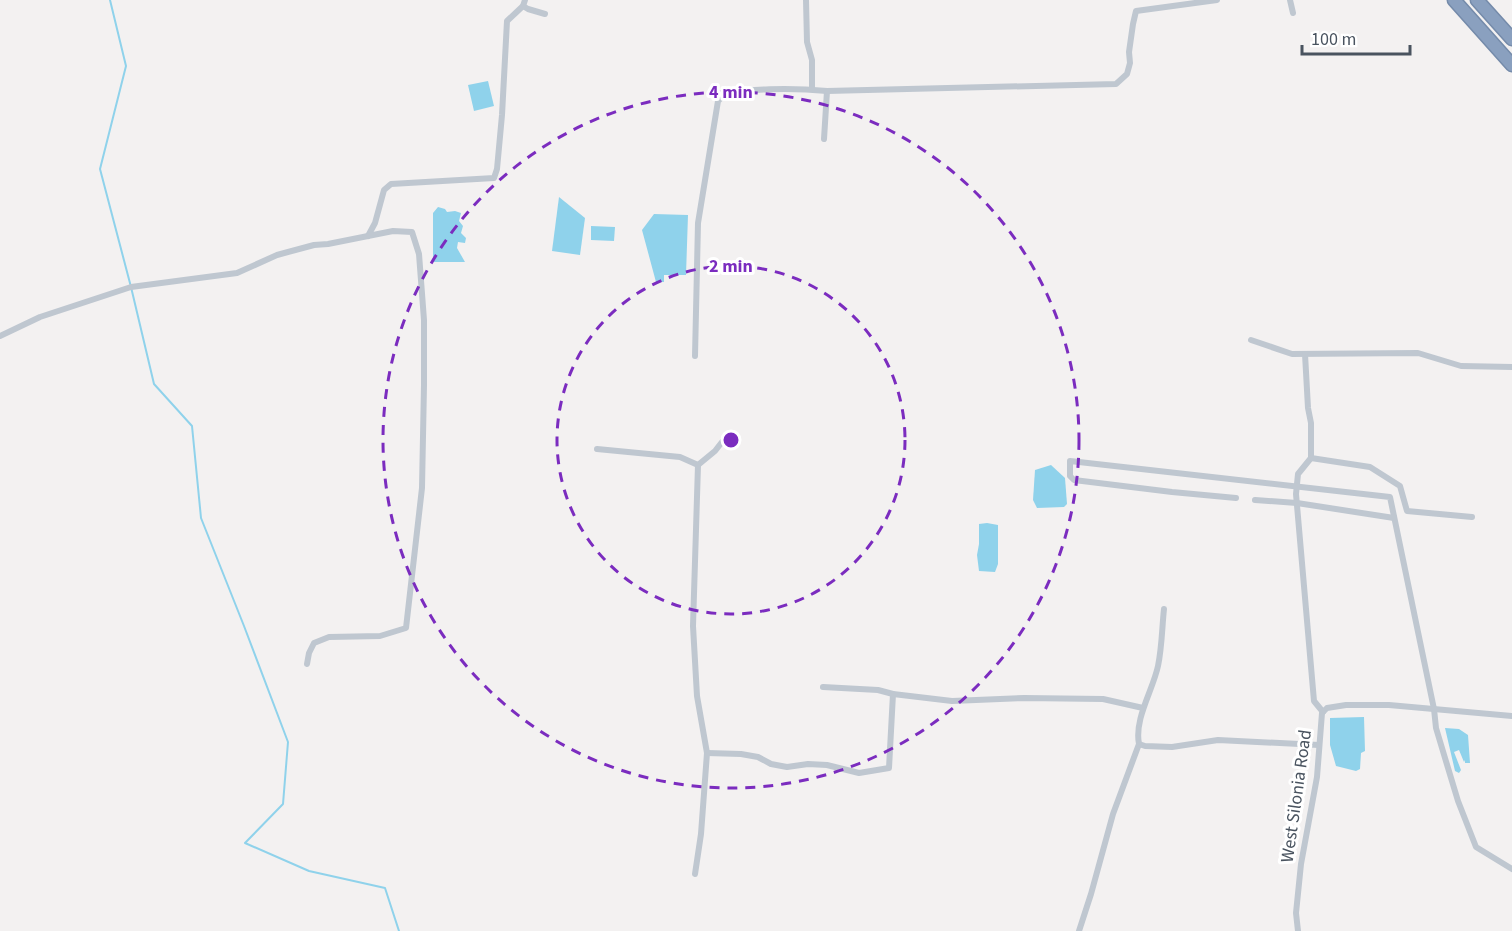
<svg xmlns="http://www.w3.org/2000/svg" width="1512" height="931" font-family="'Source Sans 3',sans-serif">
	<rect width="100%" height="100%" fill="#f3f1f1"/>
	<!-- water -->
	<g fill="#8fd2eb">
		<polygon points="488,81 494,106 474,111 468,85"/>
		<polygon points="559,197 585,218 580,255 552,251"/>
		<polygon points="438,207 445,209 447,212 455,211 461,213 459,221 463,226 461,233 466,238 465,243 458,242 457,248 465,262 433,262 433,213"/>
		<polygon points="654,214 688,215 686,275 664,275 664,282 656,282 642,230"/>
		<polygon points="591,226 615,227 614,241 591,240"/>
		<polygon points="1051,465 1065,478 1067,504 1064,507 1037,508 1033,500 1035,470"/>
		<polygon points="987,523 998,525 998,564 995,572 979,571 977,555 979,544 979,524"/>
		<polygon points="1364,717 1365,751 1361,753 1360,769 1356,771 1336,766 1330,745 1330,718"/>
		<polygon points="1445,728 1459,729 1468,735 1470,763 1465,763 1465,760 1464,762 1459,750 1454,752 1461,770 1459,773 1455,771"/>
	</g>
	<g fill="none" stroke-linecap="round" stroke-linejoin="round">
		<!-- stream -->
		<polyline stroke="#8fd2eb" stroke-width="2" points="110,0 126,66 100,169 131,287 154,384 192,426 201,518 244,626 288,742 283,804 245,843 309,871 385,888 399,931"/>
		<defs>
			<g id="highway">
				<polyline points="1454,0 1512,65"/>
				<polyline points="1477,0 1512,39"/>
			</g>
		</defs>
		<!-- highway casing -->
		<use href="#highway" stroke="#758baa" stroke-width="15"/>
		<!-- street -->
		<g stroke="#bfc7d0" stroke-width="6">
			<polyline points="806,0 807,42 812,60 812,89"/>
			<polyline points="1290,0 1293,13"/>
			<polyline points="523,6 528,9 545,14"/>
			<polyline points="824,139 827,91"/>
			<polyline points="368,236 375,223 384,190 391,184 494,178 497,169 502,115 507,21 523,6 525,0"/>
			<polyline points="0,336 40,317 131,287 237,273 277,255 314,245 328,244 393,231 412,232 419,254 424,320 424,385 422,488 406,628 380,636 329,637 314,643 309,653 307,664"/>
			<polyline points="1251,340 1292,354 1418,353 1461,366 1512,367"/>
			<polyline points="1305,354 1308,408 1311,423 1311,458 1298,474 1296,494 1314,701 1323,712"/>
			<path d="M 695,356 L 698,223 L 718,101 C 731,85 806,89 827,91 L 1116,84 L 1127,74 L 1130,63 L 1129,52 L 1133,24 L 1136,11 L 1217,0"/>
			<polyline points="597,449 680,457 698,465"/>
			<polyline points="1311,458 1370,467 1400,486 1407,511 1472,517"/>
			<polyline points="1236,498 1172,492 1074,480 1070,476 1070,461 1390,497 1434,709 1436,728 1445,758 1458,801 1476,847 1512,869"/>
			<polyline points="1255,500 1297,503 1394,518"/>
			<polyline points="823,687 878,690 893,694 952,701 1024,698 1103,699 1143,708"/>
			<polyline points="1139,744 1145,746 1172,747 1218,740 1319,745"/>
			<polyline points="707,753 741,754 758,757 771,764 787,767 808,764 827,765 859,773 889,768 893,694"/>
			<polyline points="695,874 701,834 707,753 697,696 693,626 698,465 715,451 722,442"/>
			<path d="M 1079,931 L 1091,894 L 1113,814 L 1139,744 C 1134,719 1153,690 1158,666 C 1162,647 1162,627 1164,609"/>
			<polyline points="1298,931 1296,913 1301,864 1317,777 1322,713 1327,708 1346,705 1389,705 1512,716"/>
		</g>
		<!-- highway -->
		<use href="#highway" stroke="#8aa0bf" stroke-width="12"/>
	</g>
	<!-- distance rings -->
	<g fill="none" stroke="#7b2cbf" stroke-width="3" stroke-dasharray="10 8">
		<circle cx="731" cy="440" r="174"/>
		<circle cx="731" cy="440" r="348"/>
	</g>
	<g text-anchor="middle" stroke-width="6" stroke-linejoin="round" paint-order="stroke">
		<!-- street labels -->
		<g font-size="18" fill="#49535f" stroke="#fff">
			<text transform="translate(1296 796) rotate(-82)" y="6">West Silonia Road</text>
		</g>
	</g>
	<circle cx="731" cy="440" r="9" fill="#7b2cbf" stroke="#fff" stroke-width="3"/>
	<g font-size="18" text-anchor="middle" font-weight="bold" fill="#7b2cbf" stroke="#fff" stroke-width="6" stroke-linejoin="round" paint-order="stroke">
		<text x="731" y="98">4 min</text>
		<text x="731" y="272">2 min</text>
	</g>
	<!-- scale -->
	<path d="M1302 45v9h108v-9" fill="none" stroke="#49535f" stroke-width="3"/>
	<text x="1311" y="45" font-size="18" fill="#49535f" stroke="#ffffff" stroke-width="4.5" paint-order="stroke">100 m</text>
</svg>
